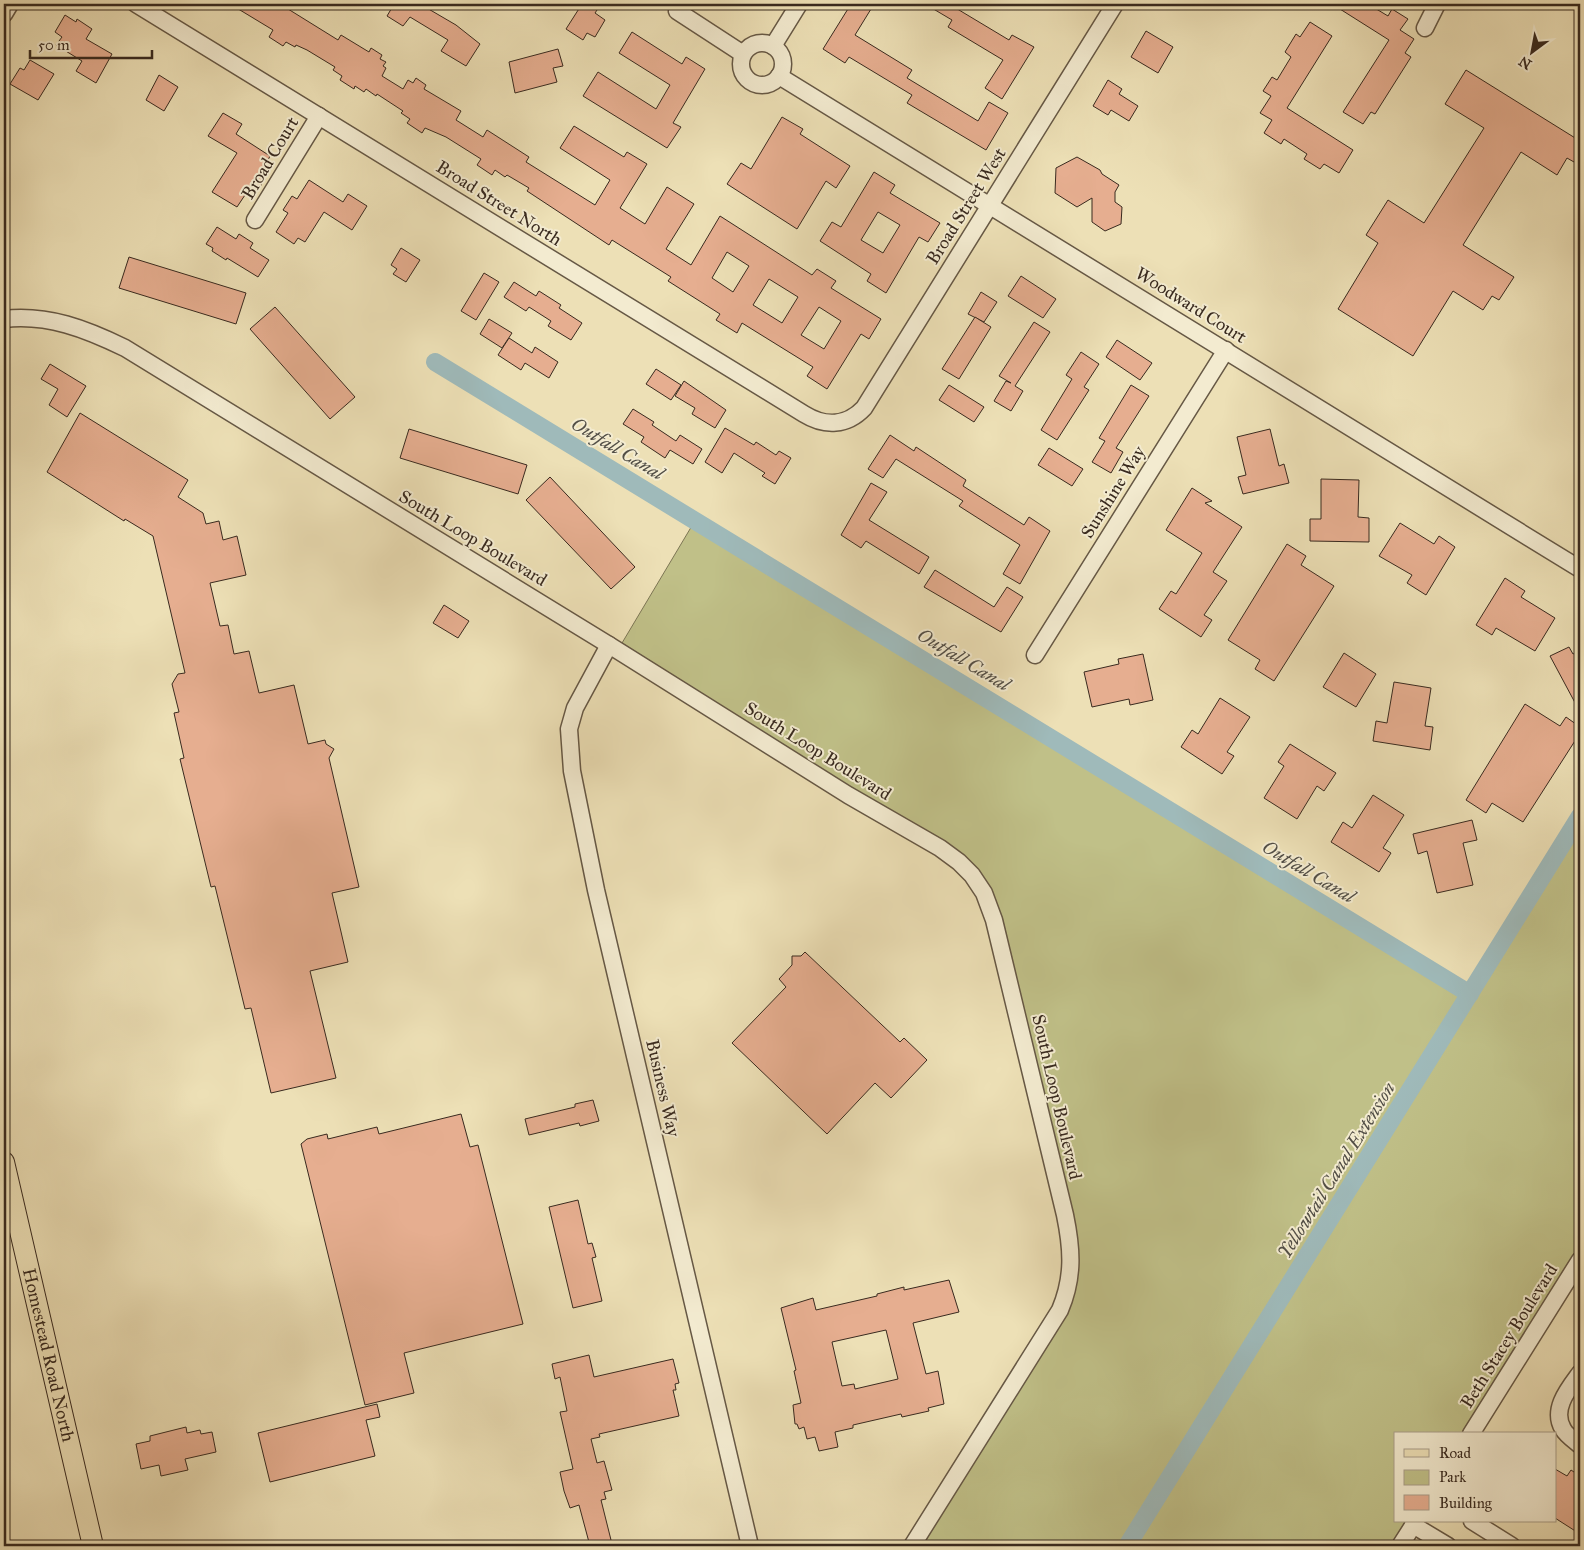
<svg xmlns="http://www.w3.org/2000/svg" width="1584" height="1550" font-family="'IM FELL Great Primer',serif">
	<rect width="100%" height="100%" fill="#ede0b6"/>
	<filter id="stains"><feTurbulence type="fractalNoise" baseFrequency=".004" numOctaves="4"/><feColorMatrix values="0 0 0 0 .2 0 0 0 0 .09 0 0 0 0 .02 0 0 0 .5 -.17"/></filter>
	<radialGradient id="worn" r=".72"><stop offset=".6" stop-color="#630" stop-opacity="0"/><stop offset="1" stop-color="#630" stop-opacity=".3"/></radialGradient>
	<!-- green -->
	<path fill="#c0c088" stroke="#7c7554" d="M 693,524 L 1462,997 L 1580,811 L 1580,1244 L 1461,1434 L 1395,1434 L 1395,1521 L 1406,1521 L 1390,1546 L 921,1546 L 1067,1314 C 1081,1279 1080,1249 1072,1212 L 1002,917 L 991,890 L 979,870 L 945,841 L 852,788 L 622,643 Z"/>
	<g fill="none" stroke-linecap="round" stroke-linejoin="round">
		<!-- canal -->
		<g stroke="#9fbaba" stroke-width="18">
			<polyline points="435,362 1470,994"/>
			<polyline points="1127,1546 1580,816"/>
		</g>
	</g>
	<!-- building -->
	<g fill="#e6ae90" stroke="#392a1f" fill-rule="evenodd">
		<path d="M 230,4 L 280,4 L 338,40 L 341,35 L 369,52 L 371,48 L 382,55 L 380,59 L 386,62 L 383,66 L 386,68 L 382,76 L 403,89 L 408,80 L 413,83 L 416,78 L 426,85 L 424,89 L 461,111 L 456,120 L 483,137 L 487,130 L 529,157 L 526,162 L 595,205 L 610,180 L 560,148 L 574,126 L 624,157 L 627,152 L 647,164 L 620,208 L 645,224 L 667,187 L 694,204 L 666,249 L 691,265 L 720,216 L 812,275 L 817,269 L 836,281 L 831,288 L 881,319 L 869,339 L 861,334 L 827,389 L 807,376 L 813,367 L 742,323 L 737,333 L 716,320 L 720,314 L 668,281 L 671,277 L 612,240 L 609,245 L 527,191 L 529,188 L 507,175 L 505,177 L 495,170 L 492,175 L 477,165 L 481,159 L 446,137 L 425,128 L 422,133 L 407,123 L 410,119 L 401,113 L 403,111 L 377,94 L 376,96 L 366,89 L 364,92 L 355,86 L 354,89 L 340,80 L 342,76 L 333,70 L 335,67 L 307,50 L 296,45 L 295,47 L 286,42 L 283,46 L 269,37 L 273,30 ZM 727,252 L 749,266 L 733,292 L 712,278 ZM 769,279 L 798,297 L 782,323 L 753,305 ZM 819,307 L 841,321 L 824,349 L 801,335 Z"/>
		<polygon points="389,4 420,4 456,25 480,44 466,66 441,51 448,40 410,17 403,26 387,16 393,6"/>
		<polygon points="582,4 601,4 595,13 605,20 595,37 587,33 583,40 566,29"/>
		<polygon points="851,4 864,4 871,9 855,35 912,70 907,78 978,121 989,102 1008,113 986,150 907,103 912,95 849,57 845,63 823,49"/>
		<polygon points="925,4 949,4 1009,40 1012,35 1034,47 1002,99 985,88 1003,60 948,27 952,20"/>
		<polygon points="1332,4 1368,4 1388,16 1392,9 1408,19 1400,30 1414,39 1405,53 1411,57 1375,114 1371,112 1363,124 1343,112 1389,40"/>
		<polygon points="65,15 76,22 77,19 92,29 86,39 112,54 96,83 76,71 82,61 56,45 62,37 55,32"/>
		<polygon points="1310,22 1332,36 1287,108 1353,150 1339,173 1324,164 1320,169 1304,159 1307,154 1284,139 1281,144 1264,133 1272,120 1260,113 1271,96 1263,91 1272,77 1277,80 1291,57 1285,52 1296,34 1300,37"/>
		<polygon points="1146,31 1173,47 1158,73 1131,57"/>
		<polygon points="632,32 682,64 686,57 705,69 673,123 681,127 667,148 583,96 598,72 656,109 670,85 619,53"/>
		<polygon points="558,49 563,66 553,68 557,82 515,93 509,62"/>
		<polygon points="30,60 54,74 38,100 10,84 20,68 24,70"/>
		<polygon points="1466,70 1580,141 1580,153 1574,162 1567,158 1557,175 1521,152 1463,245 1514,277 1499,300 1492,296 1483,310 1453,291 1413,356 1338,309 1378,243 1366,235 1388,200 1424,223 1484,128 1445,104"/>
		<polygon points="159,75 178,87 164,111 146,100"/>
		<polygon points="1108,80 1122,89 1119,94 1138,106 1129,121 1111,110 1108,115 1093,106"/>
		<polygon points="223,113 242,124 236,134 270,156 260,176 265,179 256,193 249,189 237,207 212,192 237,153 208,136"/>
		<polygon points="782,117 803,129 800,134 850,166 836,188 826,181 797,229 727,184 741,163 751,169"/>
		<polygon points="1077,157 1100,170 1102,174 1119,185 1115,192 1115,202 1122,207 1121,224 1105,231 1092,222 1092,198 1077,207 1055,193 1056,168"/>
		<path d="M 874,172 L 895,185 L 890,193 L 940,223 L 928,242 L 919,237 L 886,293 L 867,281 L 871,274 L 820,241 L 832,222 L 841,227 ZM 878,212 L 900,225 L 883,253 L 861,240 Z"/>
		<polygon points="309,180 343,202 348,194 367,206 352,230 324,212 305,242 298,238 294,244 276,232 288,213 283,210 292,196 297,199"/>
		<polygon points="217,227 236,239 239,234 253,243 250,248 269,260 258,277 227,258 226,260 212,251 213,248 206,244"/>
		<polygon points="401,248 420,260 406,282 393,274 397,269 391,265"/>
		<polygon points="129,257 246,293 236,324 119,288"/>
		<polygon points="484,273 499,282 476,320 461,311"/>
		<polygon points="1021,276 1056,299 1043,318 1008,296"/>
		<polygon points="514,282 536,296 539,291 561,305 559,308 582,323 571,340 548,326 551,321 529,307 526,311 504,297"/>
		<polygon points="981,292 997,302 984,322 968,314"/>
		<polygon points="275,307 355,397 330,419 250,329"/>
		<polygon points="975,317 991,327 959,379 942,369"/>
		<polygon points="489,319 512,333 502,348 480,334"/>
		<polygon points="1034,322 1050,332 1015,386 1023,391 1011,411 994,401 1006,381 1011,383 999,376"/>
		<polygon points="509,338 532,353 535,347 558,362 549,378 525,363 521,370 498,355"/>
		<polygon points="1117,340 1152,363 1140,380 1106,357"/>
		<polygon points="1081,352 1099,364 1084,387 1089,390 1057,440 1041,430 1072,379 1066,375"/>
		<polygon points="50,364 86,386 67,417 49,405 58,389 41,379"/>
		<polygon points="656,369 681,385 671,400 646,384"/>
		<polygon points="684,381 726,410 715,428 692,414 695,408 675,396"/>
		<polygon points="949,385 984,407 974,422 939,400"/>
		<polygon points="1131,385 1149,396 1116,448 1123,452 1111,473 1092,462 1105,441 1099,438"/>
		<polygon points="633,409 654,422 652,425 676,441 680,435 702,449 693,464 670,450 665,458 641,442 644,437 623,424"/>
		<polygon points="80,413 188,480 178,497 203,513 206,524 219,521 223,540 237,536 246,575 210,583 220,626 228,625 234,654 249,651 259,693 294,685 308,744 325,740 326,744 334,749 329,758 359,887 332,893 348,962 310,971 336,1078 271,1093 251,1008 245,1009 215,886 211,887 180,759 184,758 174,713 179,712 172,684 178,674 185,673 153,536 125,519 124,521 47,472"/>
		<polygon points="725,428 754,445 756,442 776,455 779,451 791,458 775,484 762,476 765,473 734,453 722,473 705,462"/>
		<polygon points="409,429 527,465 518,494 400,458"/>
		<polygon points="1270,429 1279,466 1284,464 1289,483 1243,494 1238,477 1246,475 1237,437"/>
		<polygon points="890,435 914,451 916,447 966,480 963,486 1024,525 1029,517 1050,531 1020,584 1003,574 1020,545 959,506 963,501 896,459 883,478 868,469"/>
		<polygon points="1049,448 1083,469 1072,486 1038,465"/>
		<polygon points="550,477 635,567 611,589 526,500"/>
		<polygon points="1321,479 1359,480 1358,517 1369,518 1369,542 1310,541 1310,519 1321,519"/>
		<polygon points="871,483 887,492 869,520 929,557 919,574 866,541 861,548 841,535"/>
		<polygon points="1192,488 1212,501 1205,503 1242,527 1213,572 1227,581 1204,615 1212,620 1201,637 1159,609 1171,591 1176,594 1202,553 1166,530"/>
		<polygon points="1400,523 1434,544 1439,536 1455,547 1426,595 1407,583 1412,575 1379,556"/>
		<polygon points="1287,544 1306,556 1301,565 1334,586 1274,681 1255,669 1260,660 1228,640"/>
		<polygon points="935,570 994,607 1007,587 1023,597 1001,632 924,587"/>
		<polygon points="1505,578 1525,591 1521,597 1555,618 1535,651 1496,628 1492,635 1476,625"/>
		<polygon points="444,605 469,621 458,638 433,623"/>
		<polygon points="1569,647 1573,654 1580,651 1580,712 1550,656"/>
		<polygon points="1344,653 1376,674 1356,707 1323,687"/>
		<polygon points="1143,654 1153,700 1130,705 1129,699 1092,707 1084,672 1119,664 1118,659"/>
		<polygon points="1394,682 1431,688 1425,726 1433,727 1430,750 1373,741 1376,721 1387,723"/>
		<polygon points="1220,698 1250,717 1227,752 1234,756 1222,774 1181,747 1192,730 1198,734"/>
		<polygon points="1525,704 1560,726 1566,717 1580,727 1580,733 1523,822 1492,803 1486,813 1466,800"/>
		<polygon points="1290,744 1336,773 1324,791 1317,786 1297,819 1264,798 1284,766 1278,762"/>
		<polygon points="1373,795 1404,815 1383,848 1391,853 1379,872 1331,842 1343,822 1352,828"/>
		<polygon points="1472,820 1477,840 1463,843 1473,885 1437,893 1427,851 1418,854 1413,834"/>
		<polygon points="805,952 900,1042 904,1038 927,1060 891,1098 875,1083 827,1134 732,1043 786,987 779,979 792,965 792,956 801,956"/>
		<polygon points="593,1100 599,1121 580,1126 579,1123 529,1135 525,1119 575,1107 575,1104"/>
		<polygon points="461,1114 470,1147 478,1145 523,1324 404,1353 414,1393 365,1405 301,1144 307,1139 327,1134 328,1139 377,1127 379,1134"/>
		<polygon points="578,1200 588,1244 592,1243 596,1257 592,1258 602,1301 573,1308 549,1207"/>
		<path d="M 949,1280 L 959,1312 L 913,1323 L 926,1374 L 938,1371 L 944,1404 L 928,1408 L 929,1411 L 902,1417 L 901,1414 L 853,1425 L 853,1428 L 835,1432 L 838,1447 L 819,1451 L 815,1437 L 807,1439 L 804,1427 L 799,1429 L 797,1424 L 795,1424 L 793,1405 L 801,1403 L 794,1371 L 796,1370 L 781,1308 L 813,1298 L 816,1310 L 877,1296 L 877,1294 L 904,1287 L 904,1290 ZM 886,1330 L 898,1379 L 855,1389 L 854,1384 L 842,1386 L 832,1342 Z"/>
		<polygon points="589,1355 594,1377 673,1359 679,1383 675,1384 676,1390 673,1390 679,1416 599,1434 600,1437 591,1439 597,1463 604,1461 612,1490 604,1492 606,1499 601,1500 612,1544 601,1546 590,1546 579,1505 570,1508 564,1491 560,1472 573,1469 560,1412 567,1411 560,1377 555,1379 552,1364"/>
		<polygon points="377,1404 380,1417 366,1420 375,1456 270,1482 258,1433"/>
		<polygon points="186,1427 187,1433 200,1430 201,1434 212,1432 216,1452 185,1459 188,1470 161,1476 159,1465 141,1469 136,1444 150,1441 150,1436"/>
		<polygon points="1555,1469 1567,1476 1571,1470 1580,1476 1580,1534 1555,1518"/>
	</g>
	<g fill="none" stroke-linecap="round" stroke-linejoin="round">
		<defs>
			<g id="minor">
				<path d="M 136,4 L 804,414 C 825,427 847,426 864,408 L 1115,4"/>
				<polyline points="677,11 743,54"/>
				<polyline points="4,14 10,4"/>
				<polyline points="1425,28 1437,4"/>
				<circle cx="762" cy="64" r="21"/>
				<polyline points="773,46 799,4"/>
				<polyline points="779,76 1580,569"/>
				<polyline points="255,220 319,116"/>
				<path d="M 4,319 C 48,314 86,329 125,348 L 609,645 L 848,795 L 940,848 L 959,862 L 972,875 L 984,893 L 994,920 L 1065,1215 C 1072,1249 1074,1277 1060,1310 L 912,1546"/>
				<polyline points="609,645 575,708 569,729 572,771 596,890 750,1546"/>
				<polyline points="1035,655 1226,350"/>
				<path d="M 1580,1373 C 1569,1388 1551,1409 1563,1429 C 1566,1435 1575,1441 1580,1445"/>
				<polyline points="1471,1434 1580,1260"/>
				<polyline points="1472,1521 1512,1546"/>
				<polyline points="1413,1525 1448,1546"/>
				<polyline points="1400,1546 1416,1521"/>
			</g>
			<g id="major">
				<path id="s1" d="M 4,1162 L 93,1546"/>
			</g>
		</defs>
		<!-- minor casing -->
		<use href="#minor" stroke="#665845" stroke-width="19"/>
		<!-- major casing -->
		<use href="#major" stroke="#392a1f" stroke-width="22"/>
		<!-- minor -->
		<use href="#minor" stroke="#f3ebd0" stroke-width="16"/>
		<!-- major -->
		<use href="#major" stroke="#ede0b6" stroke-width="20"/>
	</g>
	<g text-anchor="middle" stroke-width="4" stroke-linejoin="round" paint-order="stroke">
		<!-- street labels -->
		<g font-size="18" fill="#392a1f" stroke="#f3ebd0">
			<text transform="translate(270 158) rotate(-59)" y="6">Broad Court</text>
			<text transform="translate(499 203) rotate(32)" y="6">Broad Street North</text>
			<text transform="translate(966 206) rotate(-58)" y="6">Broad Street West</text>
			<text transform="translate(1191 305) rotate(32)" y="6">Woodward Court</text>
			<text transform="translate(1113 492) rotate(-58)" y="6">Sunshine Way</text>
			<text transform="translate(473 538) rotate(31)" y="6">South Loop Boulevard</text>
			<text transform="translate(818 751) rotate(32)" y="6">South Loop Boulevard</text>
			<text transform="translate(663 1088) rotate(77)" y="6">Business Way</text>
			<text transform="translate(1057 1097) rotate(77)" y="6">South Loop Boulevard</text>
			<text transform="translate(1509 1336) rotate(-58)" y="6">Beth Stacey Boulevard</text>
			<text dy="6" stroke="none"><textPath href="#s1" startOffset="198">Homestead Road North</textPath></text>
		</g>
		<!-- water labels -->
		<g font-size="19" font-style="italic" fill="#524e46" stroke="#f3ebd0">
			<text transform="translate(618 448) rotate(31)" y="7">Outfall Canal</text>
			<text transform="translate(964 659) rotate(31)" y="7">Outfall Canal</text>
			<text transform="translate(1309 871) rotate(31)" y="7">Outfall Canal</text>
			<text transform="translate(1336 1170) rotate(-58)" y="7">Yellowtail Canal Extension</text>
		</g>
	</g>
	<!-- margin -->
	<rect width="1584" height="1550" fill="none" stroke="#ede0b6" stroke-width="20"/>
	<rect x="5" y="5" width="1574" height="1540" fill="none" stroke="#392a1f" stroke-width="2.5"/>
	<rect x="10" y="10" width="1564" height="1530" fill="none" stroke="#392a1f"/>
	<!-- legend -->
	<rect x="1394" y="1432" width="162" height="90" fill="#f3ebd0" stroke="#a99e89"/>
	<rect x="1404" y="1449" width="25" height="8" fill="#ede0b6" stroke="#a99e89"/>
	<text x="1439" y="1458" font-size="15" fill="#392a1f">Road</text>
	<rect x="1404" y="1470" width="25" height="15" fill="#c0c088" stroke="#a99e89"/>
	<text x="1439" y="1482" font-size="15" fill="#392a1f">Park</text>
	<rect x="1404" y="1495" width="25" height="15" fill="#e6ae90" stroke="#a99e89"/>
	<text x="1439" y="1508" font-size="15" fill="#392a1f">Building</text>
	<!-- north arrow -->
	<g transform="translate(1532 52) rotate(212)" stroke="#f3ebd0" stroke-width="4" paint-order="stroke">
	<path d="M0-4L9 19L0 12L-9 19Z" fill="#392a1f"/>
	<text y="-8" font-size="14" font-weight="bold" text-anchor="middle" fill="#392a1f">N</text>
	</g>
	<!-- scale -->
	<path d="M30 50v8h122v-8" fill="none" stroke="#392a1f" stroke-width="2.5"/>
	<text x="38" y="50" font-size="15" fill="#392a1f" stroke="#f3ebd0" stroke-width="4" paint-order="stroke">50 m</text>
	<rect width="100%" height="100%" filter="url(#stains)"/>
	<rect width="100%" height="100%" fill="url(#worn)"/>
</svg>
